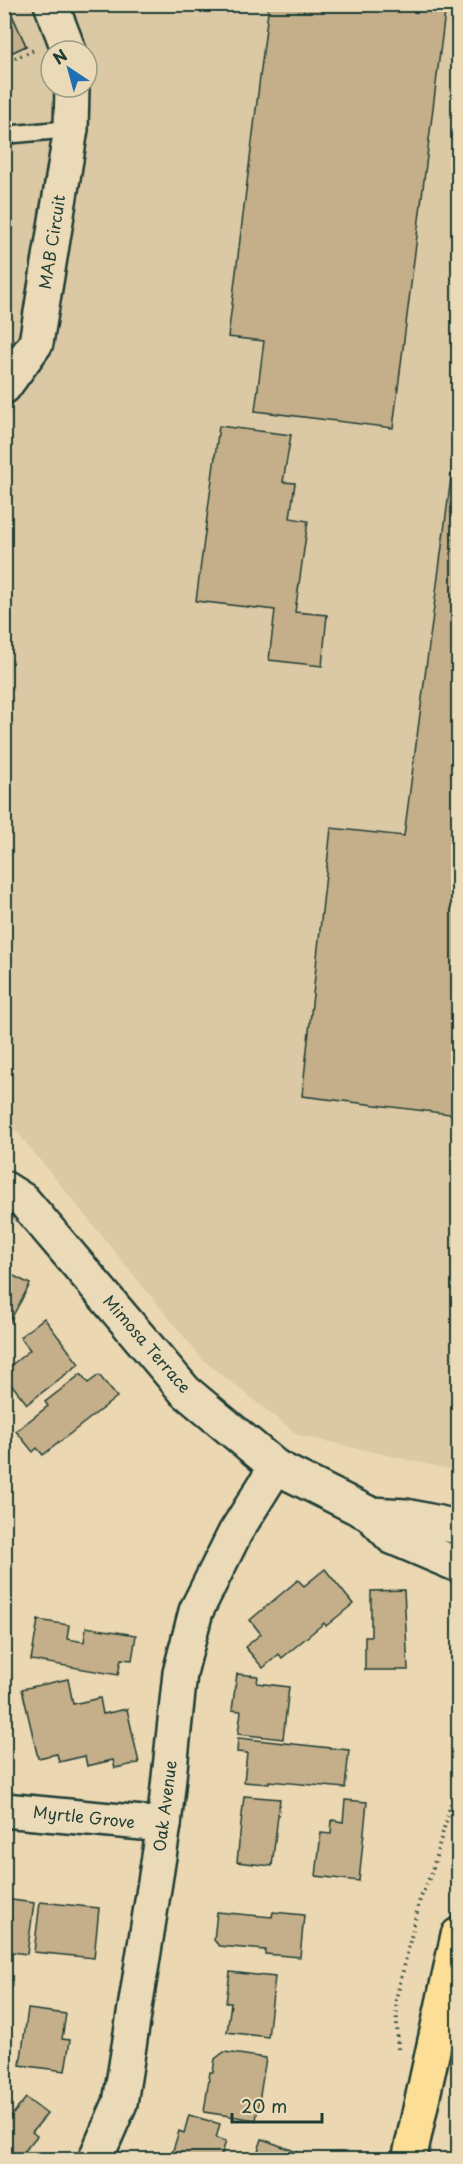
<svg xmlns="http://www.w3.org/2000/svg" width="463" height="2164" font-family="'Playpen Sans',sans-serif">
	<rect width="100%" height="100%" fill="#ebd7b2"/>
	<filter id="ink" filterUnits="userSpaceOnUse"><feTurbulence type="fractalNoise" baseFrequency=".0167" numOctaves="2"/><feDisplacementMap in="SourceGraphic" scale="12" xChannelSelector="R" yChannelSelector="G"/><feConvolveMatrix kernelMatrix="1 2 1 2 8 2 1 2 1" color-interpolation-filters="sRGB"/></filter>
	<g filter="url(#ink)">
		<!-- built -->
		<path fill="#dbc8a4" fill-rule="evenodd" d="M 4,5 L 458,5 L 458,1471 L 298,1435 L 203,1360 L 5,1117 ZM 51,51 L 87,51 L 87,87 L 51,87 Z"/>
		<!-- building -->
		<g fill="#c4af8a" stroke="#1f3d34" stroke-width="1.5">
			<polygon points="4,4 7,4 26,46 4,56"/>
			<polygon points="4,4 7,4 26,46 4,56"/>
			<polygon points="269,4 446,4 393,428 255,411 264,341 228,337"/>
			<polygon points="458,424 458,1115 302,1096 331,828 404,836"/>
			<polygon points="219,426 291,435 283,482 295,483 290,518 308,521 295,612 327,615 322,666 269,660 275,610 196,601"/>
			<polygon points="4,1271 30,1284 4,1332"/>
			<polygon points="44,1318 79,1364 27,1404 4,1375 4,1371 30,1350 20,1337"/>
			<polygon points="81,1374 88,1383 99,1375 117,1397 43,1455 37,1448 33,1452 16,1431 48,1406 45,1402"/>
			<polygon points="325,1569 353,1604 326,1626 324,1623 282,1658 279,1654 263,1668 245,1647 261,1634 250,1620 298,1580 304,1586"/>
			<polygon points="404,1590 408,1670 365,1670 365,1637 371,1637 371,1591"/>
			<polygon points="38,1620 69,1625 67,1639 84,1642 86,1627 136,1635 132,1660 121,1659 118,1675 31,1660"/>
			<polygon points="237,1674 258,1676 257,1683 289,1687 283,1739 238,1734 241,1711 232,1710"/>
			<polygon points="68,1679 73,1704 100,1698 103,1714 127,1709 139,1763 115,1768 113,1760 87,1766 85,1756 59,1762 57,1754 38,1758 22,1689"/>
			<polygon points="238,1738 349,1750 345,1788 269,1781 269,1784 244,1782 247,1753 237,1752"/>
			<polygon points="244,1796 280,1799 272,1866 237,1862"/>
			<polygon points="345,1800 367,1802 359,1881 316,1876 321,1833 331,1834 332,1820 343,1822"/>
			<polygon points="4,1899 34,1903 27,1954 4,1951"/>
			<polygon points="40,1902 99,1908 94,1958 34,1952"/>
			<polygon points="217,1912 272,1917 273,1912 304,1915 300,1957 265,1954 265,1950 219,1946 214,1940"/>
			<polygon points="230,1972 275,1977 268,2037 227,2032 231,2003 226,2003"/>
			<polygon points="28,2009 66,2014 62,2039 70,2040 65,2071 20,2065"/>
			<polygon points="224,2052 266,2058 256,2120 204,2112 210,2072 213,2072 215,2059"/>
			<polygon points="26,2098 47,2114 32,2132 37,2136 17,2160 4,2160 4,2125"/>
			<polygon points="189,2115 220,2124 216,2138 226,2141 220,2160 170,2160 179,2131 184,2133"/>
			<polygon points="262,2139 319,2160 255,2160"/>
		</g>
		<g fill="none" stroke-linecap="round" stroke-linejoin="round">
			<defs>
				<polyline id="service" points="4,135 71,129"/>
				<g id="minor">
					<polyline points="51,4 69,51"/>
					<polyline points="4,387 36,343 71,129 72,87"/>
					<polyline points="4,1188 23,1200 185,1391 276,1467 370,1514 392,1537 458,1565"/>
					<polyline points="370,1514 406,1516 458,1527"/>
					<polyline points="4,1810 164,1825"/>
					<polyline points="95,2160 120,2103 164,1825 180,1673 196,1611 235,1533 276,1467"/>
				</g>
				<polyline id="trunk" points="409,2160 458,1935"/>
			</defs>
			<!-- service casing -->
			<use href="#service" stroke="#1f3d34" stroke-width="21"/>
			<!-- minor casing -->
			<use href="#minor" stroke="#1f3d34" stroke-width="38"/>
			<!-- trunk casing -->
			<use href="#trunk" stroke="#1f3d34" stroke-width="38"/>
			<!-- path -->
			<g stroke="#1f3d34" stroke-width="4" stroke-dasharray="1.5 4.5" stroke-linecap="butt">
				<polyline points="4,63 34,50"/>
				<polyline points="398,2049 396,2000 420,1899 431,1874 458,1779"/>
			</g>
			<!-- service -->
			<use href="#service" stroke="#ebdab7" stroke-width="16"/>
			<!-- minor -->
			<use href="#minor" stroke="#ebdab7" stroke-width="33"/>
			<!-- trunk -->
			<use href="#trunk" stroke="#fcde96" stroke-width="33"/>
		</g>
	</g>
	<g text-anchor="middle" stroke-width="4.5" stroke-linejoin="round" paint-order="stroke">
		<!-- street labels -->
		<g font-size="16" fill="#1f3d34" stroke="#ebdab7">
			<text transform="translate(52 242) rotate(-81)" y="6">MAB Circuit</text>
			<text transform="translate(147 1344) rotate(49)" y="6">Mimosa Terrace</text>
			<text transform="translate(165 1806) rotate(-83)" y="6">Oak Avenue</text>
			<text transform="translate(84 1817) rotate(6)" y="6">Myrtle Grove</text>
		</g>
	</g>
	<!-- margin -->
	<rect width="463" height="2164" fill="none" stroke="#ebdab7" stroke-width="24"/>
	<rect x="12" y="12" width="439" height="2140" fill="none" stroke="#1f3d34" stroke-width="2" filter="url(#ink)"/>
	<!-- north arrow -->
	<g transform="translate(69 69) rotate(324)"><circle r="28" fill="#ebdab7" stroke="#999b83" stroke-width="1.5"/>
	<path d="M0-4.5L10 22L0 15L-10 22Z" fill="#1f6fb2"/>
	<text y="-9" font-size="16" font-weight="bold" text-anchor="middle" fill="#1f3d34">N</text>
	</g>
	<!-- scale -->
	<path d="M232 2113v9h90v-9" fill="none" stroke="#1f3d34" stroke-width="3"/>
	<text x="241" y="2113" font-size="18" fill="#1f3d34" stroke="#ebdab7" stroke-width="4.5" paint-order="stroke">20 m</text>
</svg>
